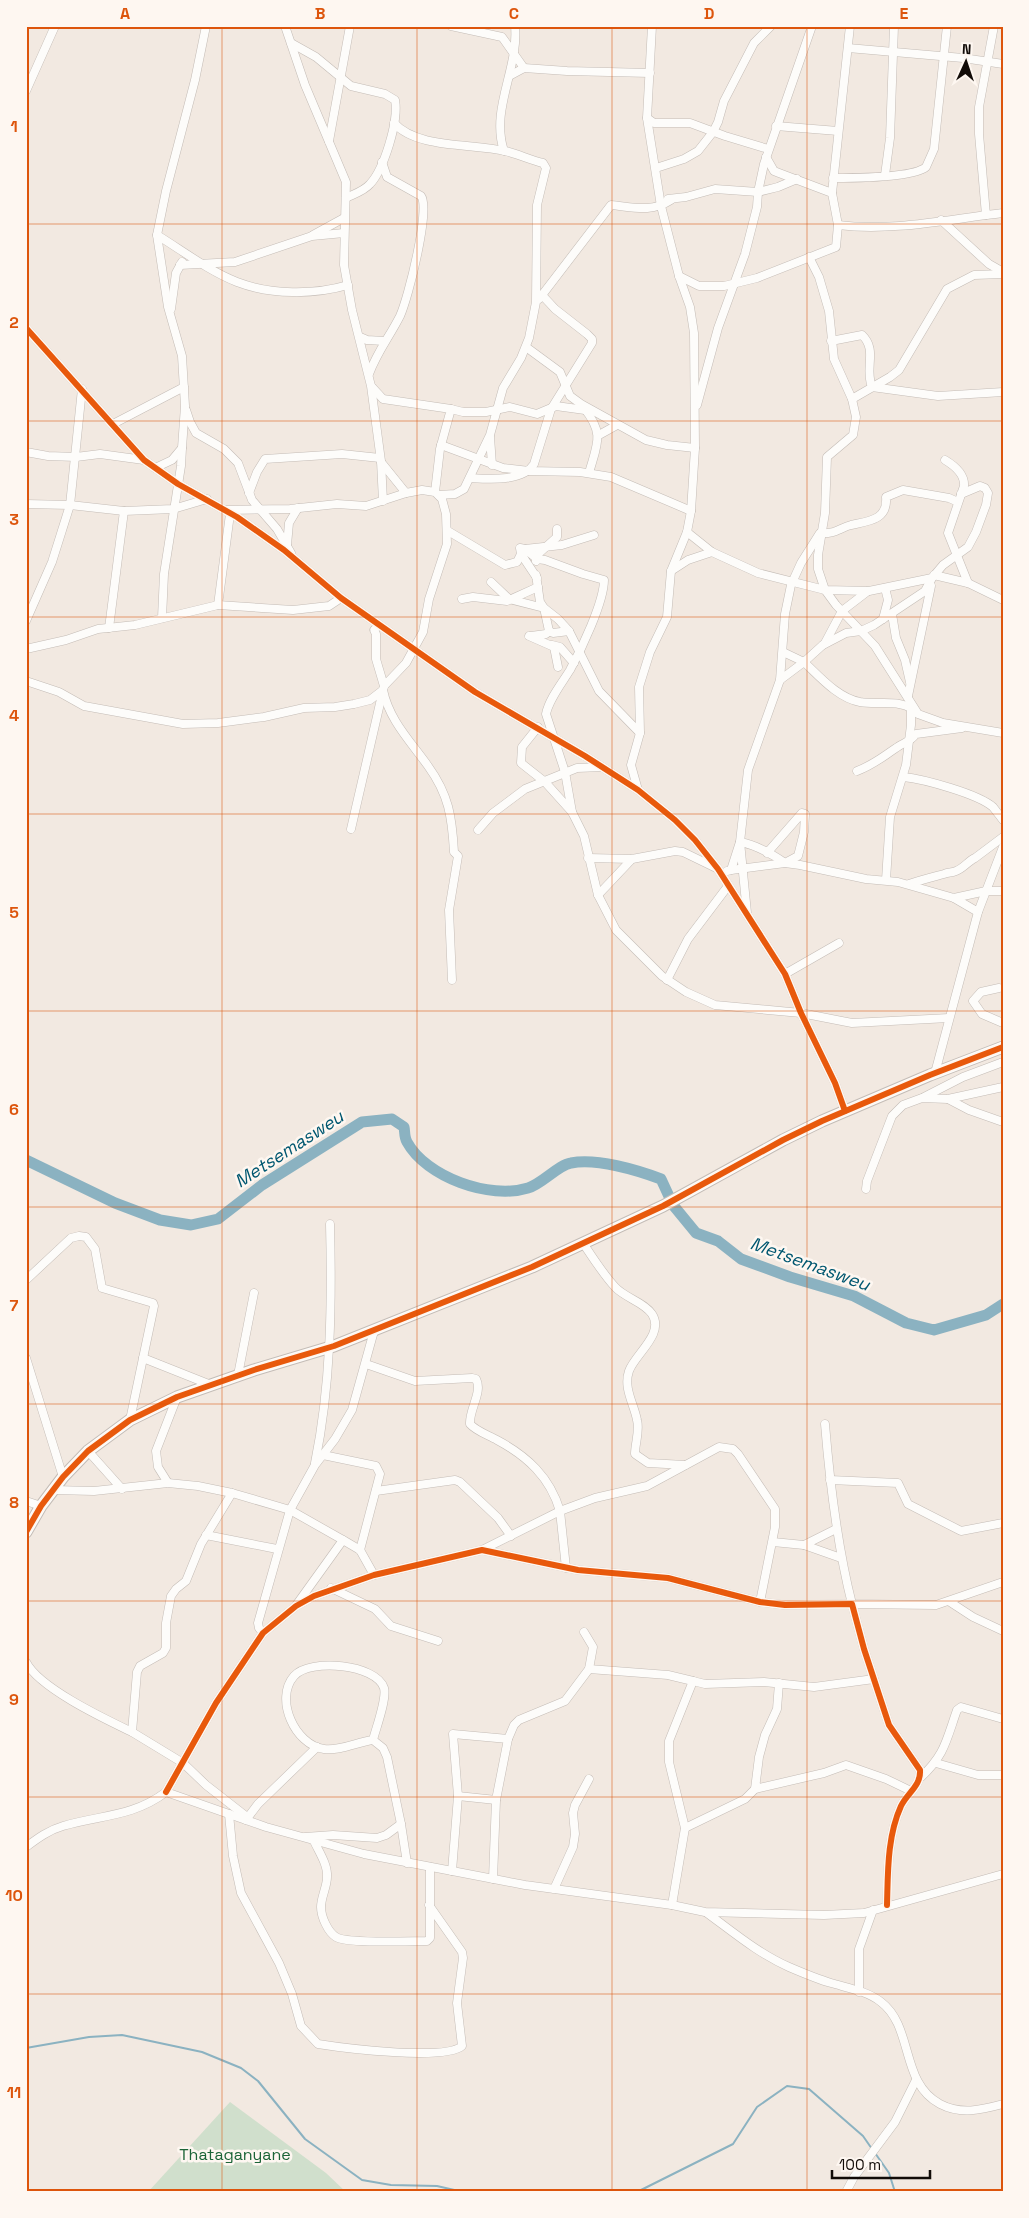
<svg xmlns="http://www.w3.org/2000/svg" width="1029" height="2218" font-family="'Space Grotesk',sans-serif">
	<rect width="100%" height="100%" fill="#f2e9e1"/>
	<!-- green -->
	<polygon fill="#d0dfcc" points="230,2102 326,2173 346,2192 148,2192"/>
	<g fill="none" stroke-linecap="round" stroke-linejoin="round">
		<!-- stream -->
		<g stroke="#8bb2c1" stroke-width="2">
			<polyline points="26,2048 89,2037 122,2035 202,2052 241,2068 258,2081 305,2139 362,2180 391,2185 437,2186 463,2192"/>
			<polyline points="875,2153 889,2173 895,2192"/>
			<polyline points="637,2192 733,2144 757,2107 787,2086 809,2089 863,2136 872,2149"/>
		</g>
		<!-- river -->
		<path stroke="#8bb2c1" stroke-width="11" d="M 26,1160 L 115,1203 L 160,1220 L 191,1225 L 218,1219 L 262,1185 L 362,1122 L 392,1119 L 404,1127 C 405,1131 404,1137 407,1142 C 426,1177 490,1200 528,1188 C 542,1184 558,1165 571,1163 C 597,1158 637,1170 661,1179 L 673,1205 L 696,1233 L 718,1241 L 741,1259 L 790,1277 L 854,1296 L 906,1323 L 934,1330 L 986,1315 L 1003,1304"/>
		<defs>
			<g id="street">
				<polyline points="285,26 305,85 346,182 344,265 352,310 371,386 381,461 383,501"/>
				<polyline points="451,26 502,37 524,68"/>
				<path d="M 291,43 L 316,57 L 351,86 L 385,94 L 395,100 C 399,121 384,169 370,184 C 364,191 354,194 346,198"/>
				<polyline points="848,48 963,58 1003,64"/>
				<polyline points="511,75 524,68 567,71 650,73"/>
				<polyline points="26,91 55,26"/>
				<polyline points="647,118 654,123 690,123 725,136 768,149"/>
				<path d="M 394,123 C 417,149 473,143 505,151 C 518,154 530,160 543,163 L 546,168 L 537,205 L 536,302 L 529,338 L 521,358 L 503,388 L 490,435 L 464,489 L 455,494 L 439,495"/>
				<polyline points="776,126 838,131"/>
				<polyline points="329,141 350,26"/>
				<path d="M 504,151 C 490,109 519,69 515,26"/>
				<polyline points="656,168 684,159 698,151 713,132 718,122 724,101 754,43 771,26"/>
				<polyline points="885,175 890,138 894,26"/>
				<path d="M 833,178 C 852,178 913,178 926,167 L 934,149 L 947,26"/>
				<polyline points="832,193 850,26"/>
				<polyline points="668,199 686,197 715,189 758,192 778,187 797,179"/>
				<polyline points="986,215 979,134 979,107 994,26"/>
				<polyline points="941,220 989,264 1003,272"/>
				<path d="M 838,225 C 892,232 949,219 1003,213"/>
				<path d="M 157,235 C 183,251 209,271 237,282 C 271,295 314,295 348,285"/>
				<polyline points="313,235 344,218"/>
				<polyline points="809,257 819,277 829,311 834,359 852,399 856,417 853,435 827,457 825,513 818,555 818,569 825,590 836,605 875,646 918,714 943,723 1003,733"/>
				<polyline points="180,265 235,262 312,236 344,233"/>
				<polyline points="679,276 699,286 724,286 757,278 836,247 838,225 832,193 779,173 774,171 766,157"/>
				<path d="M 539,299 L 611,205 C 633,207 651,213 671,200"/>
				<polyline points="171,309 176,273 182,262"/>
				<polyline points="26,328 144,460 178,484 237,517 284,550 341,598 475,692 585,756 638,790 675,820 695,840 718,869 785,974 801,1013 835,1083 845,1111"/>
				<polyline points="360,337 367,340 384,341"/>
				<path d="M 831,341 L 862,335 C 878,350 864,368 872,387 L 938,396 L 1003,392"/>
				<polyline points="526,347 560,372 570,396 581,404 646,440 667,445 695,448"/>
				<path d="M 369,374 C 377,352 390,336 400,316 C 408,299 431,208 421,196 L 387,177 L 382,162"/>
				<polyline points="372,387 383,399 451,409 440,449 435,492"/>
				<polyline points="852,399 890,377 899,370 947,289 974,275 1003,274"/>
				<polyline points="697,405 718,328 745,254 757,207 758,192 764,164 812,26"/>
				<path d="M 584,408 C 605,434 597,444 589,473"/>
				<polyline points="451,409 463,412 486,412 510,407 537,414 556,406 585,410"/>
				<polyline points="186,410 190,422 196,433 224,449 238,463 252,500 277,529 291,553"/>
				<polyline points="113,424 184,387"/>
				<polyline points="599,435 617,425"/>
				<polyline points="490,437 492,465"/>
				<polyline points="441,445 503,468 529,471 580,472 611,477 691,511"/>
				<polyline points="26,452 48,456 76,457 100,454 144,460"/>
				<path d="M 945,460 C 955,466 965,474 964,486 L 948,533 L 968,583"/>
				<polyline points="381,462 406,493"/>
				<polyline points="155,468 172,460 182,448 185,406 182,356 168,307 157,235 166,191 195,80 206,26"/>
				<path d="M 470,478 C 489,479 523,482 534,464 L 551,409 L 592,343 L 592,339 L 587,334 L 555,309 L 542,295"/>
				<polyline points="249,493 257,472 265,459 342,454 380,458"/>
				<polyline points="26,504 70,505 124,511 173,509 207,499"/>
				<polyline points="226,510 290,509 337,504 366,506 406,493 422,490 435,492 442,499 446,514 447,544 429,599 423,632 406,663 384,686 351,829"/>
				<polyline points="448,531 505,565 517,562 521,554"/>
				<polyline points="687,532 712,552 758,573 825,590 869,591 932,578 943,565 968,547 976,532 986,505 988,493 985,488 980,486 961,494"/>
				<polyline points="287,545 289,523 298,508"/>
				<polyline points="525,549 562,545 594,535"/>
				<polyline points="536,561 537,555 557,537 557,529"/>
				<polyline points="671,571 688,560 712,552"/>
				<polyline points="536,575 540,602 544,608 558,619 569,631 599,691 640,733"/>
				<polyline points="934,575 968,583 1003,600"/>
				<path d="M 537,578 L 521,554 L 520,548 L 525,549 L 537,559 L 545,560 L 583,574 L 604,580 C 604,602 581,650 570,670 C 562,683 549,699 546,714 L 565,772 L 572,812"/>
				<polyline points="491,582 509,599 544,608 549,631"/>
				<polyline points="462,599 473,597 507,601 538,587"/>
				<polyline points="218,605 230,514"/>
				<polyline points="892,614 896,638 905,660 910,682"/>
				<polyline points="162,618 164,574 181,466 182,448"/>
				<polyline points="883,619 888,600 885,588"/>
				<polyline points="26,621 52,562 70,505 82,389"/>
				<polyline points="378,626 374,630 376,634 376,659 384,686"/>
				<polyline points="109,628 124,511"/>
				<polyline points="529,636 554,647 558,667"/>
				<polyline points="531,636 546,634 549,631 553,633 569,631"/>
				<polyline points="552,645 560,647 574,663"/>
				<polyline points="823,645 846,633 861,631 874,625 925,591 932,578"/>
				<polyline points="26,649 66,640 98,629 135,625 218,605 293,610 329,606 341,598"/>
				<polyline points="783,652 804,662 825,643 842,611 868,591"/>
				<path d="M 780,680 L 804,662 C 820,677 838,698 860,702 C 879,705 896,699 913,709"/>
				<path d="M 26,681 L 59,692 L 84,706 L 183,724 L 218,723 L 264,717 L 304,708 L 335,707 L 354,704 L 370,700 L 383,690 C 389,720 411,742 428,766 C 449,795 452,817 454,852 L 458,856 L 449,910 L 452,980"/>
				<polyline points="908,696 931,586"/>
				<polyline points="538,727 522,747 521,763 545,782 572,812 584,836 598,895 616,930 662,976 686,992 715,1005 801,1013 852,1023 949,1018"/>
				<path d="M 857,771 C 873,765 881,758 896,748 C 904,742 909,743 916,734 L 962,728"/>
				<path d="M 903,777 C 924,779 978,794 993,807 C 996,811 1000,816 1003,820"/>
				<polyline points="638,790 631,765 640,733 639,687 650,652 667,617 671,571 687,532 691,511 695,448 694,333 690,307 679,276 661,206 647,118 652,26"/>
				<polyline points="478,830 493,813 525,789 577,768 602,767"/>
				<polyline points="588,858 632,859 675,851 683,852 716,868"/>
				<polyline points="731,870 785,863 800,865 866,879 898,882 954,898 986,891 1003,891"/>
				<path d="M 727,871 L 731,870 L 740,842 C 756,845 772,854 785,863 L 798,856 L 804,832 L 805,814 L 802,813 L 767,853"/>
				<polyline points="886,880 890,817 906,765 911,725 911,707"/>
				<path d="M 909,884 C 921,880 933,877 944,874 C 948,872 952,873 956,871 C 964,868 968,861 975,858 L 1003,837"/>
				<polyline points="598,895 632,859"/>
				<polyline points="954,898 978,912"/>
				<path d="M 747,913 L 740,842 L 748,770 L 780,680 L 785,614 L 791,585 L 801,563 L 820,533 C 833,535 840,528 851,525 C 869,521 888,520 886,497 L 903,490 L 949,498 L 958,502"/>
				<polyline points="785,974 839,943"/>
				<polyline points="667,980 688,939 728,886"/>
				<polyline points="999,988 981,992 973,1001 982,1014 1003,1023"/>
				<polyline points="935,1073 978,912 1003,847"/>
				<polyline points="924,1097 963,1077 1003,1062"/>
				<polyline points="948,1099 969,1110 1003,1122"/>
				<polyline points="866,1189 867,1181 892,1116 903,1105 922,1098 948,1099 1003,1087"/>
				<path d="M 583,1243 C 593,1258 603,1274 615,1287 C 625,1298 644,1302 652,1314 C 665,1334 635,1354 629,1371 C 623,1388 634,1404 637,1420 C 640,1431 635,1443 635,1454 L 648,1463 L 685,1465"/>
				<polyline points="26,1280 71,1238 79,1236 86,1237 95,1249 102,1288 153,1303 154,1306 130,1420"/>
				<polyline points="26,1358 63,1477"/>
				<polyline points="143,1358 211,1385"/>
				<path d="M 366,1364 L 415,1381 L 472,1378 L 476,1379 C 483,1392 469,1409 470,1424 C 476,1431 488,1435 497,1440 C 527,1456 550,1477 560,1511 L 595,1498 L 647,1486 L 719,1447 L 733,1449 L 738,1454 L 775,1509 L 775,1527 L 760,1602"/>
				<polyline points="238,1375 254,1293"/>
				<path d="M 825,1424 C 830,1485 837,1545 852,1604 L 936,1605 L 1003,1582"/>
				<polyline points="88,1451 122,1489"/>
				<polyline points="323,1455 376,1466 380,1474 360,1550"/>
				<path d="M 315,1463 C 331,1385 332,1304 330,1224"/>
				<polyline points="830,1480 898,1483 908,1504 961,1531 1003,1523"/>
				<polyline points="168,1483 158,1467 156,1451 177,1397"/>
				<polyline points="53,1490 94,1491 168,1483 198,1486 232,1493 290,1510 343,1540 297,1604"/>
				<polyline points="376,1491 455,1480 460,1482 498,1518 511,1536"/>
				<polyline points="232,1493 201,1544 186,1581 176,1589 171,1596 166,1623 166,1648 163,1653 140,1666 137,1672 132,1732 183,1763 206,1785 247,1817"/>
				<polyline points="26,1501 41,1506"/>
				<polyline points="836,1529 804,1545 841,1558"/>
				<polyline points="206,1535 277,1549"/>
				<polyline points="343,1540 360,1550 374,1575"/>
				<polyline points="773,1542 804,1545"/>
				<polyline points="482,1550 560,1511 566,1568"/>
				<polyline points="331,1588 375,1609 391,1626 438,1641"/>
				<polyline points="950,1602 973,1617 1003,1631"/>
				<polyline points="263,1633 259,1628 258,1623 290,1510 315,1465 335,1439 352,1410 374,1331"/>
				<path d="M 26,1662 C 39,1688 105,1719 132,1732"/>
				<polyline points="589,1669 668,1675 693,1681 669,1741 669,1762 685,1828 672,1905"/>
				<polyline points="693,1681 705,1684 764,1682 814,1687 874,1679"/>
				<polyline points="779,1683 777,1709 765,1735 759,1757 755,1789 824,1773 846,1765 886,1779 911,1791"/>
				<path d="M 373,1740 C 376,1728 387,1699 384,1688 C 376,1664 310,1658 294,1676 C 274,1699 295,1745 324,1749 C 341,1751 357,1742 373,1740 L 383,1748 L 387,1757 L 401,1824 L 407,1863"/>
				<polyline points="936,1763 978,1775 1003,1775"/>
				<path d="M 920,1778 C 945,1755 946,1741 957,1710 L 961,1707 L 1003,1719"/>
				<path d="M 166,1792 L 216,1703 L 263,1633 L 296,1606 L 314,1596 L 374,1575 L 482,1550 L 578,1570 L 668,1578 L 760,1602 L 785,1605 L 852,1604 L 864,1649 L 889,1725 L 920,1770 C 921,1786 908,1792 901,1806 C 887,1837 888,1872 887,1905"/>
				<polyline points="458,1796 496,1800 508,1739"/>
				<path d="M 229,1814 L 233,1856 L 241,1893 L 279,1963 L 292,1994 L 301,2026 L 318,2044 C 343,2048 445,2061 462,2046 L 457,2003 L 463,1958 L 462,1952 L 429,1905"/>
				<polyline points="246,1820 258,1804 317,1747"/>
				<polyline points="685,1828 745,1799 755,1789"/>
				<polyline points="305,1837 333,1835 377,1838 386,1835 401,1824"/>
				<path d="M 314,1841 C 319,1852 328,1865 327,1877 C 327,1887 321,1897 321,1907 C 321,1917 328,1932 336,1937 C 347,1944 411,1941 427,1941 L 430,1938 L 430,1867"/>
				<path d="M 26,1847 C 38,1838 49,1830 63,1826 C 100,1815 133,1817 166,1792 L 266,1827 L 364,1854 L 525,1885 L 672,1905 L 705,1912 L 824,1915 L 864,1913 L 1003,1874"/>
				<polyline points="452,1871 458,1796 453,1734 508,1739 514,1725 519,1720 565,1701 589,1669 593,1647 584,1632"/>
				<polyline points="493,1879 496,1800"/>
				<polyline points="554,1889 573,1847 575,1834 573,1813 575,1805 589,1779"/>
				<path d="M 707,1913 C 733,1932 759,1954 789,1967 C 803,1973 817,1979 831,1983 C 848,1988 867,1991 881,2002 C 914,2027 900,2083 940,2104 C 961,2115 981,2110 1003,2104"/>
				<polyline points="859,1992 859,1949 873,1910"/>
				<polyline points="846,2192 854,2177 895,2122 916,2080"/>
			</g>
			<polyline id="secondary" points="26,1532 41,1506 63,1477 88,1451 130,1420 177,1397 254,1370 334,1346 532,1267 663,1206 783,1140 822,1121 930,1075 1003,1047"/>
		</defs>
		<!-- street casing -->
		<use href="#street" stroke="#c4bcb6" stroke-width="9"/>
		<!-- secondary casing -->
		<use href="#secondary" stroke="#c4bcb6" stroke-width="13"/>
		<!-- street -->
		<use href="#street" stroke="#fdfcfa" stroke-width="8"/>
		<!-- secondary -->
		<use href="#secondary" stroke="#fdfcfa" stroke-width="11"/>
		<defs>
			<g id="cycleway">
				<polyline points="26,328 144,460 178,484 237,517 284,550 341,598 475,692 585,756 638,790 675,820 695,840 718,869 785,974 801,1013 835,1083 845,1111"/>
				<polyline points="26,1532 41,1506 63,1477 88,1451 130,1420 177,1397 254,1370 334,1346 532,1267 663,1206 783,1140 822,1121 930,1075 1003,1047"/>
				<path d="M 166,1792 L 216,1703 L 263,1633 L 296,1606 L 314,1596 L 374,1575 L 482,1550 L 578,1570 L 668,1578 L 760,1602 L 785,1605 L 852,1604 L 864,1649 L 889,1725 L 920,1770 C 921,1786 908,1792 901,1806 C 887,1837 888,1872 887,1905"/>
			</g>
		</defs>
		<!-- cycleway casing -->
		<use href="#cycleway" stroke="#fef7f1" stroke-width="9"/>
		<!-- cycleway -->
		<use href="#cycleway" stroke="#e8590c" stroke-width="6"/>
	</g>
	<!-- grid -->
	<path fill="none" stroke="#dd550c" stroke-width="1" stroke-opacity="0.55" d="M 222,26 L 222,2192M 417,26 L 417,2192M 612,26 L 612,2192M 807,26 L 807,2192M 26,224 L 1003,224M 26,421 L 1003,421M 26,617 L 1003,617M 26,814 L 1003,814M 26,1011 L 1003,1011M 26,1207 L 1003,1207M 26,1404 L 1003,1404M 26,1601 L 1003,1601M 26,1797 L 1003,1797M 26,1994 L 1003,1994"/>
	<g text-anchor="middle" stroke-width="5" stroke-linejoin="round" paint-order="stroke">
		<!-- park labels -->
		<g font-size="16" fill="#1c6437" stroke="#fef7f1">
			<text x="235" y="2160">Thataganyane</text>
		</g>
		<!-- water labels -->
		<g font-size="18" font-style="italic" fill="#005770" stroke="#fef7f1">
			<text transform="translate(289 1149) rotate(-33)" y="6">Metsemasweu</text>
			<text transform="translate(810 1264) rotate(20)" y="6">Metsemasweu</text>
		</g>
	</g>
	<!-- border -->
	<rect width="1029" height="2218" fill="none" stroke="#fef7f1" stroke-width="55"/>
	<!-- north arrow -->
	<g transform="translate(966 62) rotate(3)" stroke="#fef7f1" stroke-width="4" paint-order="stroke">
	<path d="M0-4L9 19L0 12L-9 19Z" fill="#120c08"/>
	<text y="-8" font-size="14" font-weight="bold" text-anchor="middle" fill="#120c08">N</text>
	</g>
	<!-- scale -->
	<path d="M832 2170v8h98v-8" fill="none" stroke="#120c08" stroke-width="2.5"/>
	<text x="839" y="2170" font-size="15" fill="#120c08" stroke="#fef7f1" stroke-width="4" paint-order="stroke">100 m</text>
	<rect x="28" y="28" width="974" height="2162" fill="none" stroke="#dd550c" stroke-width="2"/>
	<g font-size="16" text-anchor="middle" font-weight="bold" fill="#dd550c">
		<text x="125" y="19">A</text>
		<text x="320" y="19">B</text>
		<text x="514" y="19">C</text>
		<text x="709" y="19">D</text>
		<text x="904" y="19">E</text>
		<text x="14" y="132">1</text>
		<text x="14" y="328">2</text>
		<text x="14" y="525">3</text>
		<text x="14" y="721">4</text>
		<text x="14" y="918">5</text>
		<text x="14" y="1115">6</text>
		<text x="14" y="1311">7</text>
		<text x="14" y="1508">8</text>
		<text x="14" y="1705">9</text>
		<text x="14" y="1901">10</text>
		<text x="14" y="2098">11</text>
	</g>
</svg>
